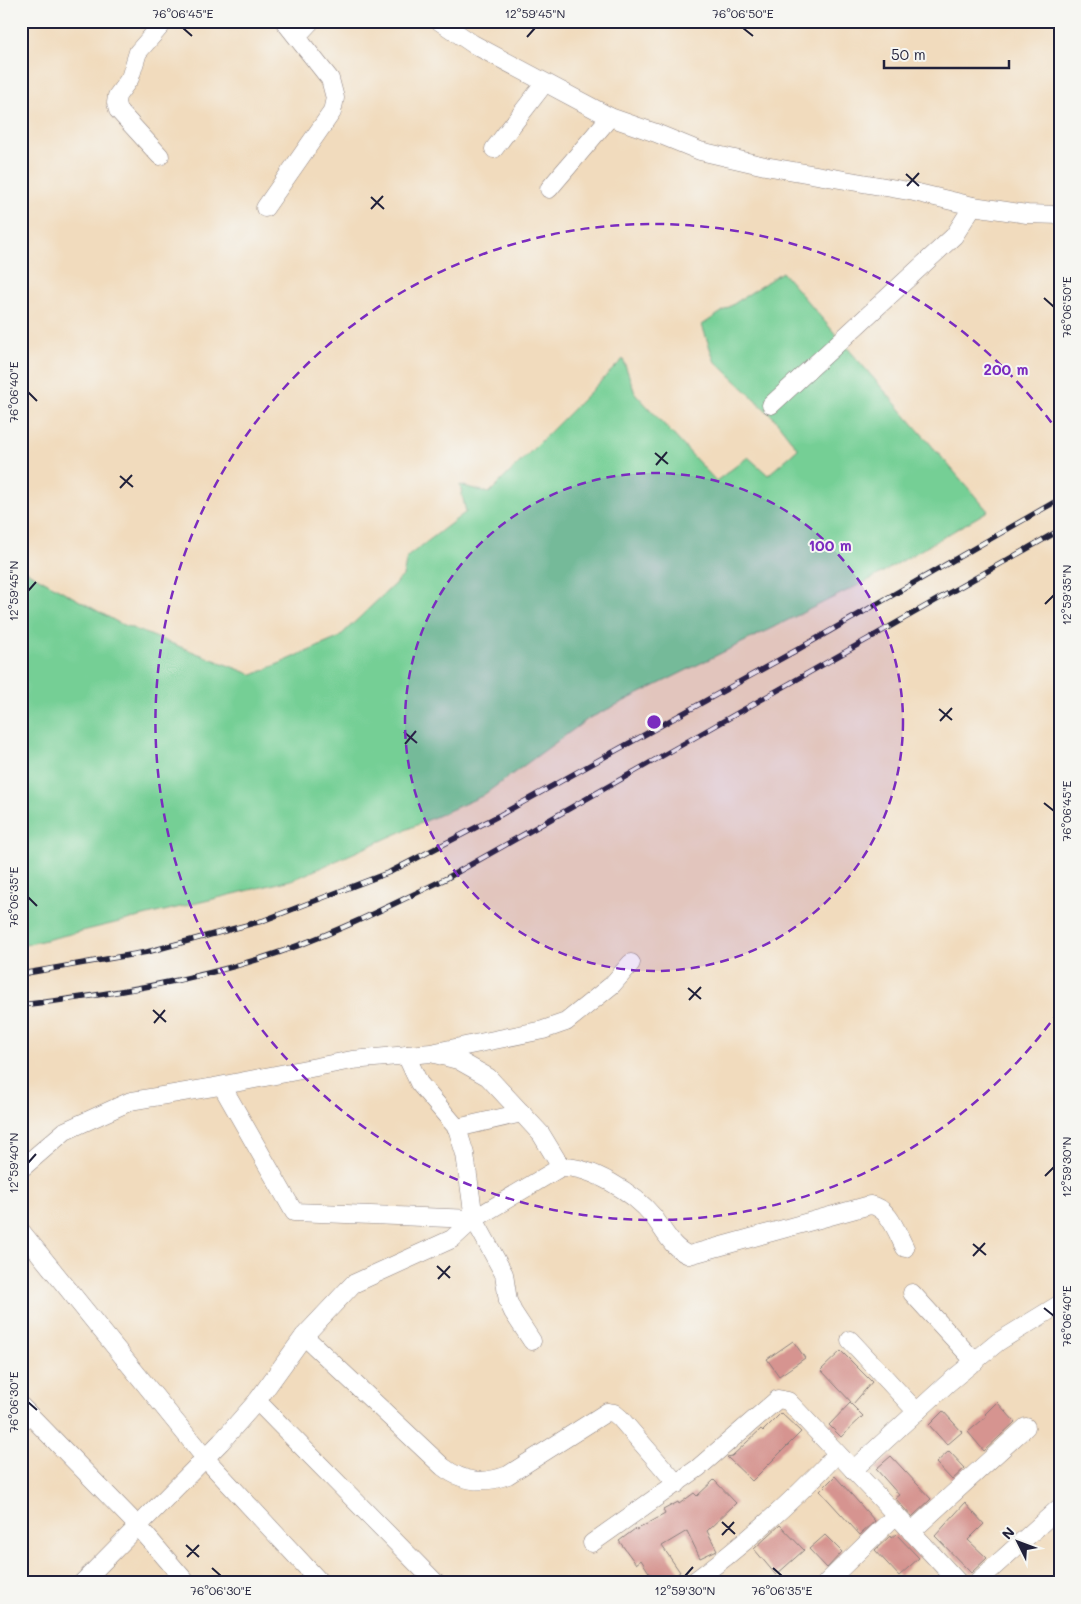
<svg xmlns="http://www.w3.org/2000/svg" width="1081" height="1604" font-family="Mali,sans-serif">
	<rect width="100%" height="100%" fill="#f6f6f2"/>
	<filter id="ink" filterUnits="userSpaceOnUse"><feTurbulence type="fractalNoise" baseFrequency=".02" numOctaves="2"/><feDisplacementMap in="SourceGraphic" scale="10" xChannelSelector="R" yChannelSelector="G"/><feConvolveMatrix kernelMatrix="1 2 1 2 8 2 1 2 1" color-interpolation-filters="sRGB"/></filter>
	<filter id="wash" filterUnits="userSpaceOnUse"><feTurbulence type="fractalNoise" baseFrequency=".0096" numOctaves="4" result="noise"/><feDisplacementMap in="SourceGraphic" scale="20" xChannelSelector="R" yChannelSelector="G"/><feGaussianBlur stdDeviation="1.12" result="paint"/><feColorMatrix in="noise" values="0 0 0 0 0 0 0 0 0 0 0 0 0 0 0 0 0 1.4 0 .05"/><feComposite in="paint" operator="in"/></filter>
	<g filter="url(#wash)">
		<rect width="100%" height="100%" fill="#f1dbbd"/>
		<!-- green -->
		<polygon fill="#75cf95" stroke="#4c7868" points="782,272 988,511 871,579 588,719 482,796 295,879 21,946 21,568 119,623 253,675 338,638 403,576 407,557 466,512 460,485 489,493 623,359 635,393 716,481 748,457 768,475 798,449 774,418 714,360 702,325"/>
		<g id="blocks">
			<!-- building -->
			<g fill="#d69490">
				<polygon points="793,1341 805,1358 779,1376 767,1359"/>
				<polygon points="841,1351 872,1382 853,1404 821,1370"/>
				<polygon points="997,1402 1015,1422 984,1451 968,1432 987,1416 985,1414"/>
				<polygon points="850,1403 863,1416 841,1437 829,1425"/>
				<polygon points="943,1411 962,1432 947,1445 929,1425"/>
				<polygon points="781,1413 801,1432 752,1481 727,1457 732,1456 761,1429 763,1431"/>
				<polygon points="949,1451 965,1468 952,1480 936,1463"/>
				<polygon points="891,1456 931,1499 912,1517 895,1498 899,1495 876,1469"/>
				<polygon points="835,1476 875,1521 860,1535 820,1491"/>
				<polygon points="714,1480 736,1503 707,1531 717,1550 700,1558 687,1531 662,1546 680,1572 665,1583 656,1583 641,1560 636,1564 619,1541 635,1529 636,1530 665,1514 663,1510 678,1502 679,1504 694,1493 697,1496"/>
				<polygon points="965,1503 984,1524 968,1540 987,1558 971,1573 935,1536"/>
				<polygon points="780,1525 804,1550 776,1575 754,1549"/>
				<polygon points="896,1534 919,1558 899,1576 875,1550 890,1536 891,1538"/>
				<polygon points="825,1535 842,1552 827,1568 809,1549"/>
			</g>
		</g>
	</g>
	<g filter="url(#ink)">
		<use href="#blocks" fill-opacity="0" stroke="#8a7e7c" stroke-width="1"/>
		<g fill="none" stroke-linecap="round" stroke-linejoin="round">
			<defs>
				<g id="minor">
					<polyline points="439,21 473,44 610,117 656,133 700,151 765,166 914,192 973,206 1027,214 1060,215"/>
					<polyline points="297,36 311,21"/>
					<polyline points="494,149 544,84"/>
					<polyline points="160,156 118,110 116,103 117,96 130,78 138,52 165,21"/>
					<polyline points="549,189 610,117"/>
					<polyline points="265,208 332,112 335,98 330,79 284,21"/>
					<polyline points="771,405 954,236 973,206"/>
					<polyline points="436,1052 543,1030 566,1022 612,985 631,963"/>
					<polyline points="406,1055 419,1083 457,1128 465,1154 474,1219 504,1274 508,1301 513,1312 532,1341"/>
					<polyline points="222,1086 294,1212 474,1219"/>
					<polyline points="457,1128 522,1113"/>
					<polyline points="21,1169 65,1131 131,1101 214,1087 352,1060 431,1053 458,1060 488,1077 541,1134 561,1167"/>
					<polyline points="21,1231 205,1458 321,1583"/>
					<polyline points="912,1293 975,1362"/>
					<path d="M 304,1336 L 443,1467 C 464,1483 485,1484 508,1475 L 607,1412 L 614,1413 L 620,1418 L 677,1484"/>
					<polyline points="850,1340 917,1412"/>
					<polyline points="257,1401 436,1583"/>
					<polyline points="21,1406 138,1526 187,1583"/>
					<polyline points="853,1470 947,1384 998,1342 1060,1304"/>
					<polyline points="911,1532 1026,1427"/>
					<polyline points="592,1543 698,1468 778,1399 788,1401 896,1515"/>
					<path d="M 82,1583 L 221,1442 L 257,1401 L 304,1336 L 353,1284 L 452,1239 L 474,1219 L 561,1167 C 591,1166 634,1193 653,1216 C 664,1230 672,1249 689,1255 L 870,1205 C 889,1207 897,1233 905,1248"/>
					<path d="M 692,1583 C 745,1544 792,1502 837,1454"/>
					<polyline points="826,1583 896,1515 959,1583"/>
					<polyline points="976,1583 1060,1507"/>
				</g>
			</defs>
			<!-- minor casing -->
			<use href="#minor" stroke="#8a7e7c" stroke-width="19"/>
			<!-- minor -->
			<use href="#minor" stroke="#fff" stroke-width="18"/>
			<defs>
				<g id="rail">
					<polyline points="21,974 147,952 262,921 390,872 500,815 795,651 1060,499"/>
					<path d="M 21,1005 C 102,996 182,983 259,959 C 324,939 386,908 447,878 L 1060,530"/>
				</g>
			</defs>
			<!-- rail casing -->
			<use href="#rail" stroke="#22223b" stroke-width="5.5"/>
			<!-- rail -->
			<use href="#rail" stroke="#f6f6f2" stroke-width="4" stroke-dasharray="11" stroke-linecap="butt"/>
		</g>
	</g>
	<!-- ticks -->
	<path fill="none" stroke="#22223b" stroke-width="2" d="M 183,28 L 192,36M 743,28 L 753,36M 527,37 L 535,28M 906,174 L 919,186M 907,186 L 919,173M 371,197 L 384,209M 371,209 L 383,196M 1044,298 L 1054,307M 28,392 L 37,401M 655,453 L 668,464M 656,465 L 667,452M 120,476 L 133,487M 120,488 L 132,475M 28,591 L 36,582M 1045,604 L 1054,595M 939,709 L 952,720M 940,721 L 952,708M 404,732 L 417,743M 405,744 L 416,731M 1044,803 L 1054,811M 28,897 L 37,906M 688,988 L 701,999M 689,1000 L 701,987M 153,1010 L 166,1022M 154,1023 L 165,1010M 28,1163 L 36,1154M 1045,1176 L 1054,1167M 973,1244 L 986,1255M 973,1256 L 985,1243M 437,1266 L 450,1278M 438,1279 L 450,1266M 1044,1308 L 1054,1316M 28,1402 L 37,1410M 722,1522 L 735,1534M 722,1535 L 734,1522M 186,1545 L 199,1557M 187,1557 L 199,1545M 212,1568 L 221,1576M 773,1568 L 782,1576M 685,1576 L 693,1567"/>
	<!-- distance rings -->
	<circle cx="654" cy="722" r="249" fill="#7b2cbf" fill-opacity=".12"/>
	<g fill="none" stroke="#7b2cbf" stroke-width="2.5" stroke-dasharray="9 6">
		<circle cx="654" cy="722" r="249"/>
		<path d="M1059 1011A498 498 0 1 1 1059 433"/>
	</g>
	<circle cx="654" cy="722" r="8" fill="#7b2cbf" stroke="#f6f6f2" stroke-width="2.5"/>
	<g font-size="15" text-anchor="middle" font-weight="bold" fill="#7b2cbf" stroke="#f6f6f2" stroke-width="4" stroke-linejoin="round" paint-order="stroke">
		<text x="1006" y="375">200 m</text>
		<text x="830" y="551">100 m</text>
	</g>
	<!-- margin -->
	<rect width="1081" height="1604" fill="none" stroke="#f6f6f2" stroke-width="55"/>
	<!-- north arrow -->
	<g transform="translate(1018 1542) rotate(312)" stroke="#f6f6f2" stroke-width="4" paint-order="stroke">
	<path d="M0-4L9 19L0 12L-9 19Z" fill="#22223b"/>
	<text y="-8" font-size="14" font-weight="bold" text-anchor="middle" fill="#22223b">N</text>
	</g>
	<!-- scale -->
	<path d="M884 60v8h125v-8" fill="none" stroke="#22223b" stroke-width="2.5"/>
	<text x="891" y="60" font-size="15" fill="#22223b" stroke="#f6f6f2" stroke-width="4" paint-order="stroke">50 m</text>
	<rect x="28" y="28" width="1026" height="1548" fill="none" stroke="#22223b" stroke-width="2"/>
	<g font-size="12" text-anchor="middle" fill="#22223b">
		<text x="183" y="18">76°06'45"E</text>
		<text x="535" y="18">12°59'45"N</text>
		<text x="743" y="18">76°06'50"E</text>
		<text transform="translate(1067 307) rotate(-90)" y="4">76°06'50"E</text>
		<text transform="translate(14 392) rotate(-90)" y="4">76°06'40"E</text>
		<text transform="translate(14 591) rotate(-90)" y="4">12°59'45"N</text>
		<text transform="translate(1067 595) rotate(-90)" y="4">12°59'35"N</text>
		<text transform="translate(1067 811) rotate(-90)" y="4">76°06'45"E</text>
		<text transform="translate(14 897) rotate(-90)" y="4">76°06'35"E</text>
		<text transform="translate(14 1163) rotate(-90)" y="4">12°59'40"N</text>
		<text transform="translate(1067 1167) rotate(-90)" y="4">12°59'30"N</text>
		<text transform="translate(1067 1316) rotate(-90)" y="4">76°06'40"E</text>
		<text transform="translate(14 1402) rotate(-90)" y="4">76°06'30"E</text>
		<text x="221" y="1595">76°06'30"E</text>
		<text x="685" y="1595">12°59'30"N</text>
		<text x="782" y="1595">76°06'35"E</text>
	</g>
</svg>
